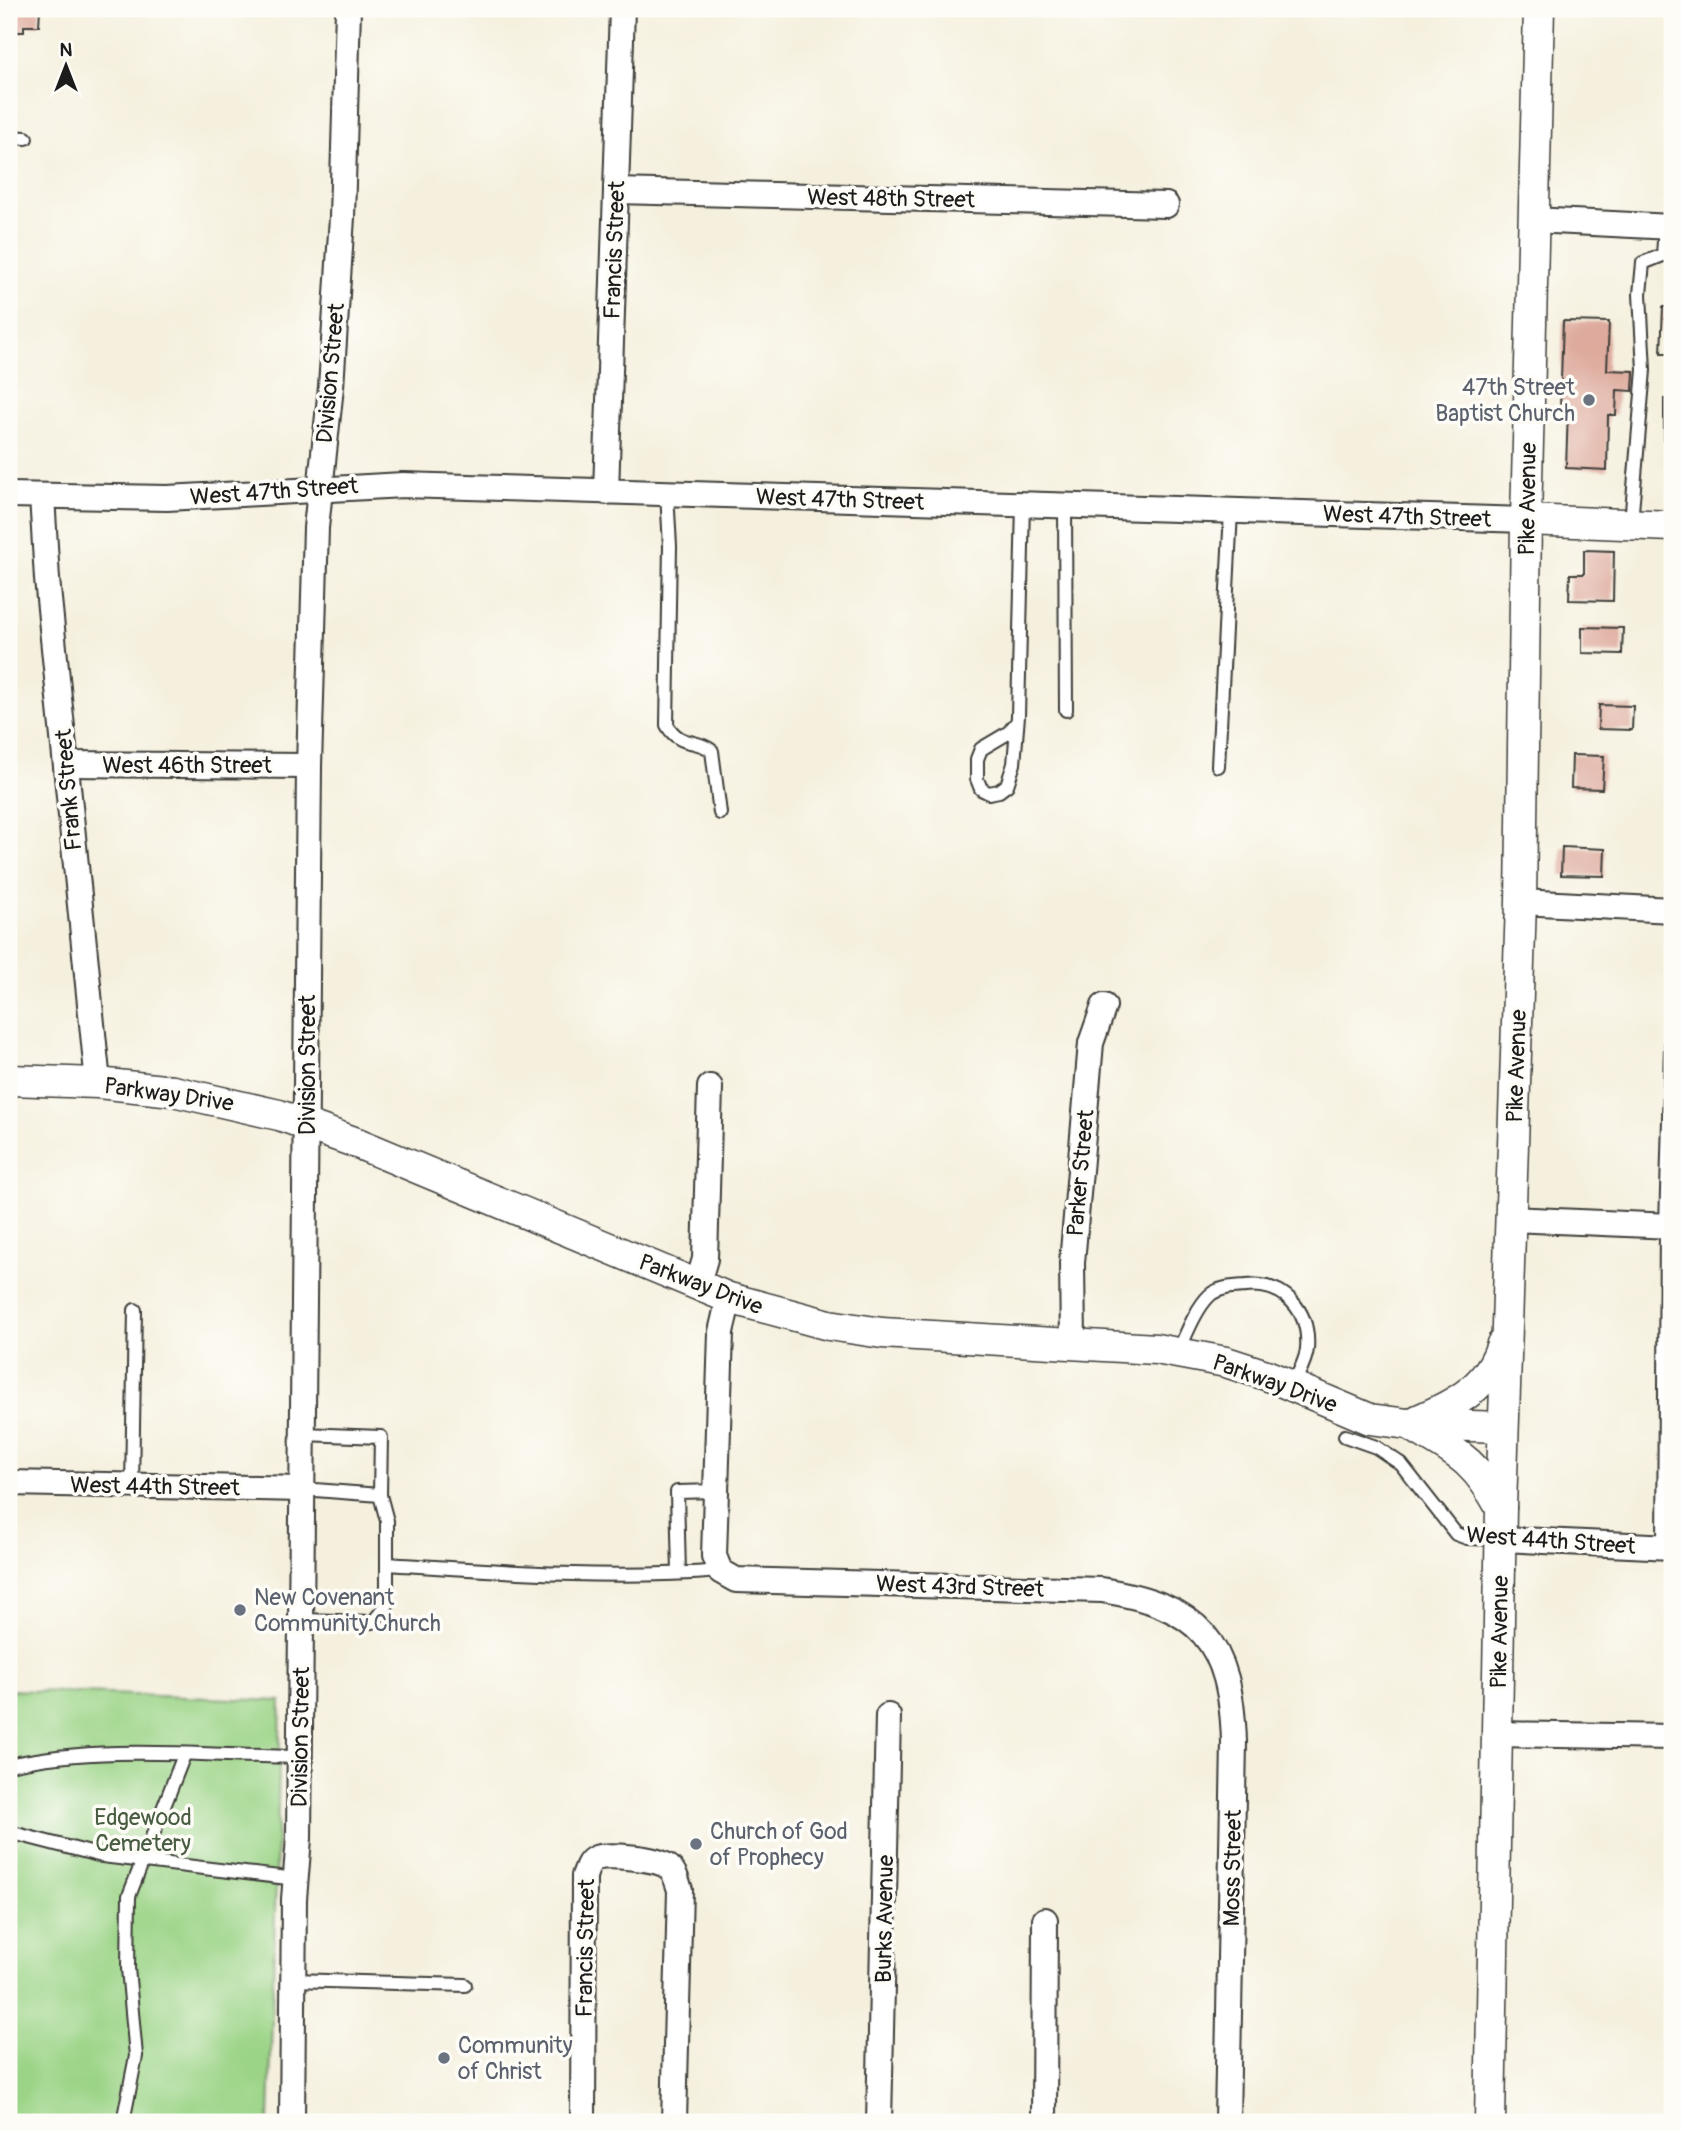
<svg xmlns="http://www.w3.org/2000/svg" width="1681" height="2131" font-family="Pangolin,sans-serif">
	<rect width="100%" height="100%" fill="#fdfcf7"/>
	<filter id="ink" filterUnits="userSpaceOnUse"><feTurbulence type="fractalNoise" baseFrequency=".0143" numOctaves="2"/><feDisplacementMap in="SourceGraphic" scale="14" xChannelSelector="R" yChannelSelector="G"/><feConvolveMatrix kernelMatrix="1 2 1 2 8 2 1 2 1" color-interpolation-filters="sRGB"/></filter>
	<filter id="wash" filterUnits="userSpaceOnUse"><feTurbulence type="fractalNoise" baseFrequency=".00686" numOctaves="4" result="noise"/><feDisplacementMap in="SourceGraphic" scale="28" xChannelSelector="R" yChannelSelector="G"/><feGaussianBlur stdDeviation="1.57" result="paint"/><feColorMatrix in="noise" values="0 0 0 0 0 0 0 0 0 0 0 0 0 0 0 0 0 1.4 0 .05"/><feComposite in="paint" operator="in"/></filter>
	<g filter="url(#wash)">
		<rect width="100%" height="100%" fill="#f5f0de"/>
		<!-- green -->
		<polygon fill="#9bd487" stroke="#5c7852" stroke-width="2" points="9,1690 281,1701 269,2122 9,2122"/>
		<g id="blocks">
			<!-- building -->
			<g fill="#deaa9d">
				<polygon points="9,9 40,9 39,26 24,26 24,32 15,32 15,26 9,26"/>
				<polygon points="1663,307 1672,307 1672,353 1661,353"/>
				<polygon points="1563,321 1609,322 1607,370 1634,371 1633,391 1617,390 1616,415 1608,415 1607,470 1566,468 1568,410 1560,410"/>
				<rect x="1664" y="399" width="8" height="44"/>
				<polygon points="1584,550 1614,551 1613,601 1569,600 1570,574 1584,574"/>
				<polygon points="1582,627 1623,628 1622,654 1582,653"/>
				<polygon points="1599,705 1633,706 1632,730 1598,729"/>
				<polygon points="1572,755 1604,756 1602,789 1571,788"/>
				<polygon points="1562,847 1605,849 1604,876 1561,875"/>
			</g>
		</g>
	</g>
	<g filter="url(#ink)">
		<use href="#blocks" fill-opacity="0" stroke="#3d3c39" stroke-width="2"/>
		<g fill="none" stroke-linecap="round" stroke-linejoin="round">
			<defs>
				<g id="service">
					<polyline points="9,137 26,138"/>
					<path d="M 667,493 L 670,546 L 667,725 C 680,748 697,738 712,751 L 720,813"/>
					<polyline points="1065,505 1066,710"/>
					<polyline points="1631,523 1644,370 1640,294 1643,263 1663,255 1665,227"/>
					<polyline points="1017,722 1008,733 981,749 977,759 977,779 981,789 989,793 999,791 1007,785 1014,764 1018,716 1023,504"/>
					<polyline points="1218,766 1231,511"/>
					<path d="M 1178,1352 C 1186,1335 1196,1308 1210,1295 C 1219,1287 1234,1287 1246,1286 C 1285,1282 1310,1311 1307,1349 C 1306,1361 1298,1374 1293,1385"/>
					<polyline points="303,1434 381,1437 380,1495"/>
					<polyline points="1345,1436 1376,1447 1401,1464 1456,1534 1467,1538 1501,1539"/>
					<polyline points="132,1486 135,1310"/>
					<polyline points="1664,1547 1666,1226 1672,1012"/>
					<path d="M 387,1564 C 494,1571 614,1580 720,1571"/>
					<polyline points="679,1573 677,1492 716,1491"/>
					<polyline points="301,1620 373,1622 387,1605 387,1521 380,1495 302,1489"/>
					<path d="M 9,1765 C 103,1744 204,1756 299,1757"/>
					<polyline points="9,1832 102,1856 296,1879"/>
					<polyline points="293,1980 465,1985"/>
					<polyline points="123,2122 136,2056 128,1968 129,1896 184,1755"/>
				</g>
				<g id="minor">
					<polyline points="616,191 1166,205"/>
					<polyline points="1533,220 1672,227"/>
					<polyline points="606,492 622,9"/>
					<polyline points="9,495 167,498 403,485 1526,520"/>
					<polyline points="42,496 47,579 98,1083"/>
					<polyline points="66,764 309,766"/>
					<polyline points="1521,902 1672,910"/>
					<polyline points="1511,1219 1672,1226"/>
					<polyline points="697,1286 705,1259 710,1087"/>
					<path d="M 729,1298 L 721,1332 L 714,1556 L 720,1571 L 736,1580 L 1102,1590 C 1200,1606 1231,1641 1234,1742 L 1227,2122"/>
					<polyline points="1073,1343 1072,1263 1091,1043 1104,1006"/>
					<polyline points="9,1483 302,1489"/>
					<polyline points="1501,1539 1672,1547"/>
					<polyline points="1497,1734 1672,1737"/>
					<polyline points="292,2122 294,1899 299,1838 309,766 316,528 331,387 342,217 348,9"/>
					<path d="M 583,2122 L 584,1876 C 587,1869 588,1861 596,1858 C 608,1854 656,1858 667,1866 C 675,1871 677,1881 680,1890 L 674,2122"/>
					<polyline points="879,2122 888,1716"/>
					<polyline points="1044,2122 1045,1920"/>
				</g>
				<g id="tertiary">
					<polyline points="1526,520 1672,526"/>
					<polyline points="9,1080 98,1083 173,1091 279,1115 357,1143 729,1298 829,1325 882,1333 1156,1349 1226,1362 1266,1375 1370,1419 1408,1424 1503,1427"/>
					<path d="M 1418,1420 C 1458,1403 1489,1386 1502,1344"/>
					<path d="M 1409,1424 C 1456,1453 1473,1457 1501,1508"/>
					<polyline points="1490,2122 1501,1508 1521,902 1526,520 1539,9"/>
				</g>
			</defs>
			<!-- service casing -->
			<use href="#service" stroke="#3d3c39" stroke-width="16"/>
			<!-- minor casing -->
			<use href="#minor" stroke="#3d3c39" stroke-width="28"/>
			<!-- tertiary casing -->
			<use href="#tertiary" stroke="#3d3c39" stroke-width="33"/>
			<!-- service -->
			<use href="#service" stroke="#fff" stroke-width="12"/>
			<!-- minor -->
			<use href="#minor" stroke="#fff" stroke-width="24"/>
			<!-- tertiary -->
			<use href="#tertiary" stroke="#fff" stroke-width="30"/>
		</g>
	</g>
	<!-- markers -->
	<g fill="#6b7280" stroke="#fdfcf7" stroke-width="2.5">
		<circle cx="1589" cy="400" r="7"/>
		<circle cx="240" cy="1610" r="7"/>
		<circle cx="696" cy="1844" r="7"/>
		<circle cx="444" cy="2058" r="7"/>
	</g>
	<g text-anchor="middle" stroke-width="7" stroke-linejoin="round" paint-order="stroke">
		<!-- street labels -->
		<g font-size="23" fill="#1c1c1c" stroke="#fdfcf7">
			<text transform="translate(891 198) rotate(1)" y="8">West 48th Street</text>
			<text transform="translate(614 250) rotate(-88)" y="8">Francis Street</text>
			<text transform="translate(330 373) rotate(-85)" y="8">Division Street</text>
			<text transform="translate(274 491) rotate(-4)" y="8">West 47th Street</text>
			<text transform="translate(840 499) rotate(2)" y="8">West 47th Street</text>
			<text transform="translate(1527 499) rotate(-89)" y="8">Pike Avenue</text>
			<text transform="translate(1407 516) rotate(2)" y="8">West 47th Street</text>
			<text x="187" y="773">West 46th Street</text>
			<text transform="translate(68 790) rotate(-95)" y="8">Frank Street</text>
			<text transform="translate(307 1065) rotate(-90)" y="8">Division Street</text>
			<text transform="translate(1516 1066) rotate(-88)" y="8">Pike Avenue</text>
			<text transform="translate(169 1094) rotate(8)" y="8">Parkway Drive</text>
			<text transform="translate(1080 1173) rotate(-85)" y="8">Parker Street</text>
			<text transform="translate(701 1284) rotate(21)" y="8">Parkway Drive</text>
			<text transform="translate(1275 1383) rotate(20)" y="8">Parkway Drive</text>
			<text transform="translate(155 1486) rotate(1)" y="8">West 44th Street</text>
			<text transform="translate(1551 1540) rotate(4)" y="8">West 44th Street</text>
			<text transform="translate(960 1586) rotate(2)" y="8">West 43rd Street</text>
			<text transform="translate(1499 1632) rotate(-89)" y="8">Pike Avenue</text>
			<text transform="translate(300 1737) rotate(-89)" y="8">Division Street</text>
			<text transform="translate(1232 1868) rotate(-89)" y="8">Moss Street</text>
			<text transform="translate(884 1919) rotate(-89)" y="8">Burks Avenue</text>
			<text transform="translate(585 1948) rotate(-89)" y="8">Francis Street</text>
		</g>
		<!-- worship labels -->
		<g font-size="23" fill="#5b616d" stroke="#fdfcf7" text-anchor="start">
			<text x="1575" y="395" text-anchor="end">47th Street<tspan x="1575" dy="26">Baptist Church</tspan></text>
			<text x="254" y="1605">New Covenant<tspan x="254" dy="26">Community Church</tspan></text>
			<text x="710" y="1839">Church of God<tspan x="710" dy="26">of Prophecy</tspan></text>
			<text x="458" y="2053">Community<tspan x="458" dy="26">of Christ</tspan></text>
		</g>
		<!-- park labels -->
		<g font-size="23" fill="#485c41" stroke="#fdfcf7">
			<text x="143" y="1825">Edgewood<tspan x="143" dy="26">Cemetery</tspan></text>
		</g>
	</g>
	<!-- margin -->
	<rect width="1681" height="2131" fill="none" stroke="#fdfcf7" stroke-width="35"/>
	<!-- north arrow -->
	<g transform="translate(66 66)" stroke="#fdfcf7" stroke-width="5" paint-order="stroke">
	<path d="M0-5L12 26L0 18L-12 26Z" fill="#1c1c1c"/>
	<text y="-10" font-size="19" font-weight="bold" text-anchor="middle" fill="#1c1c1c">N</text>
	</g>
</svg>
